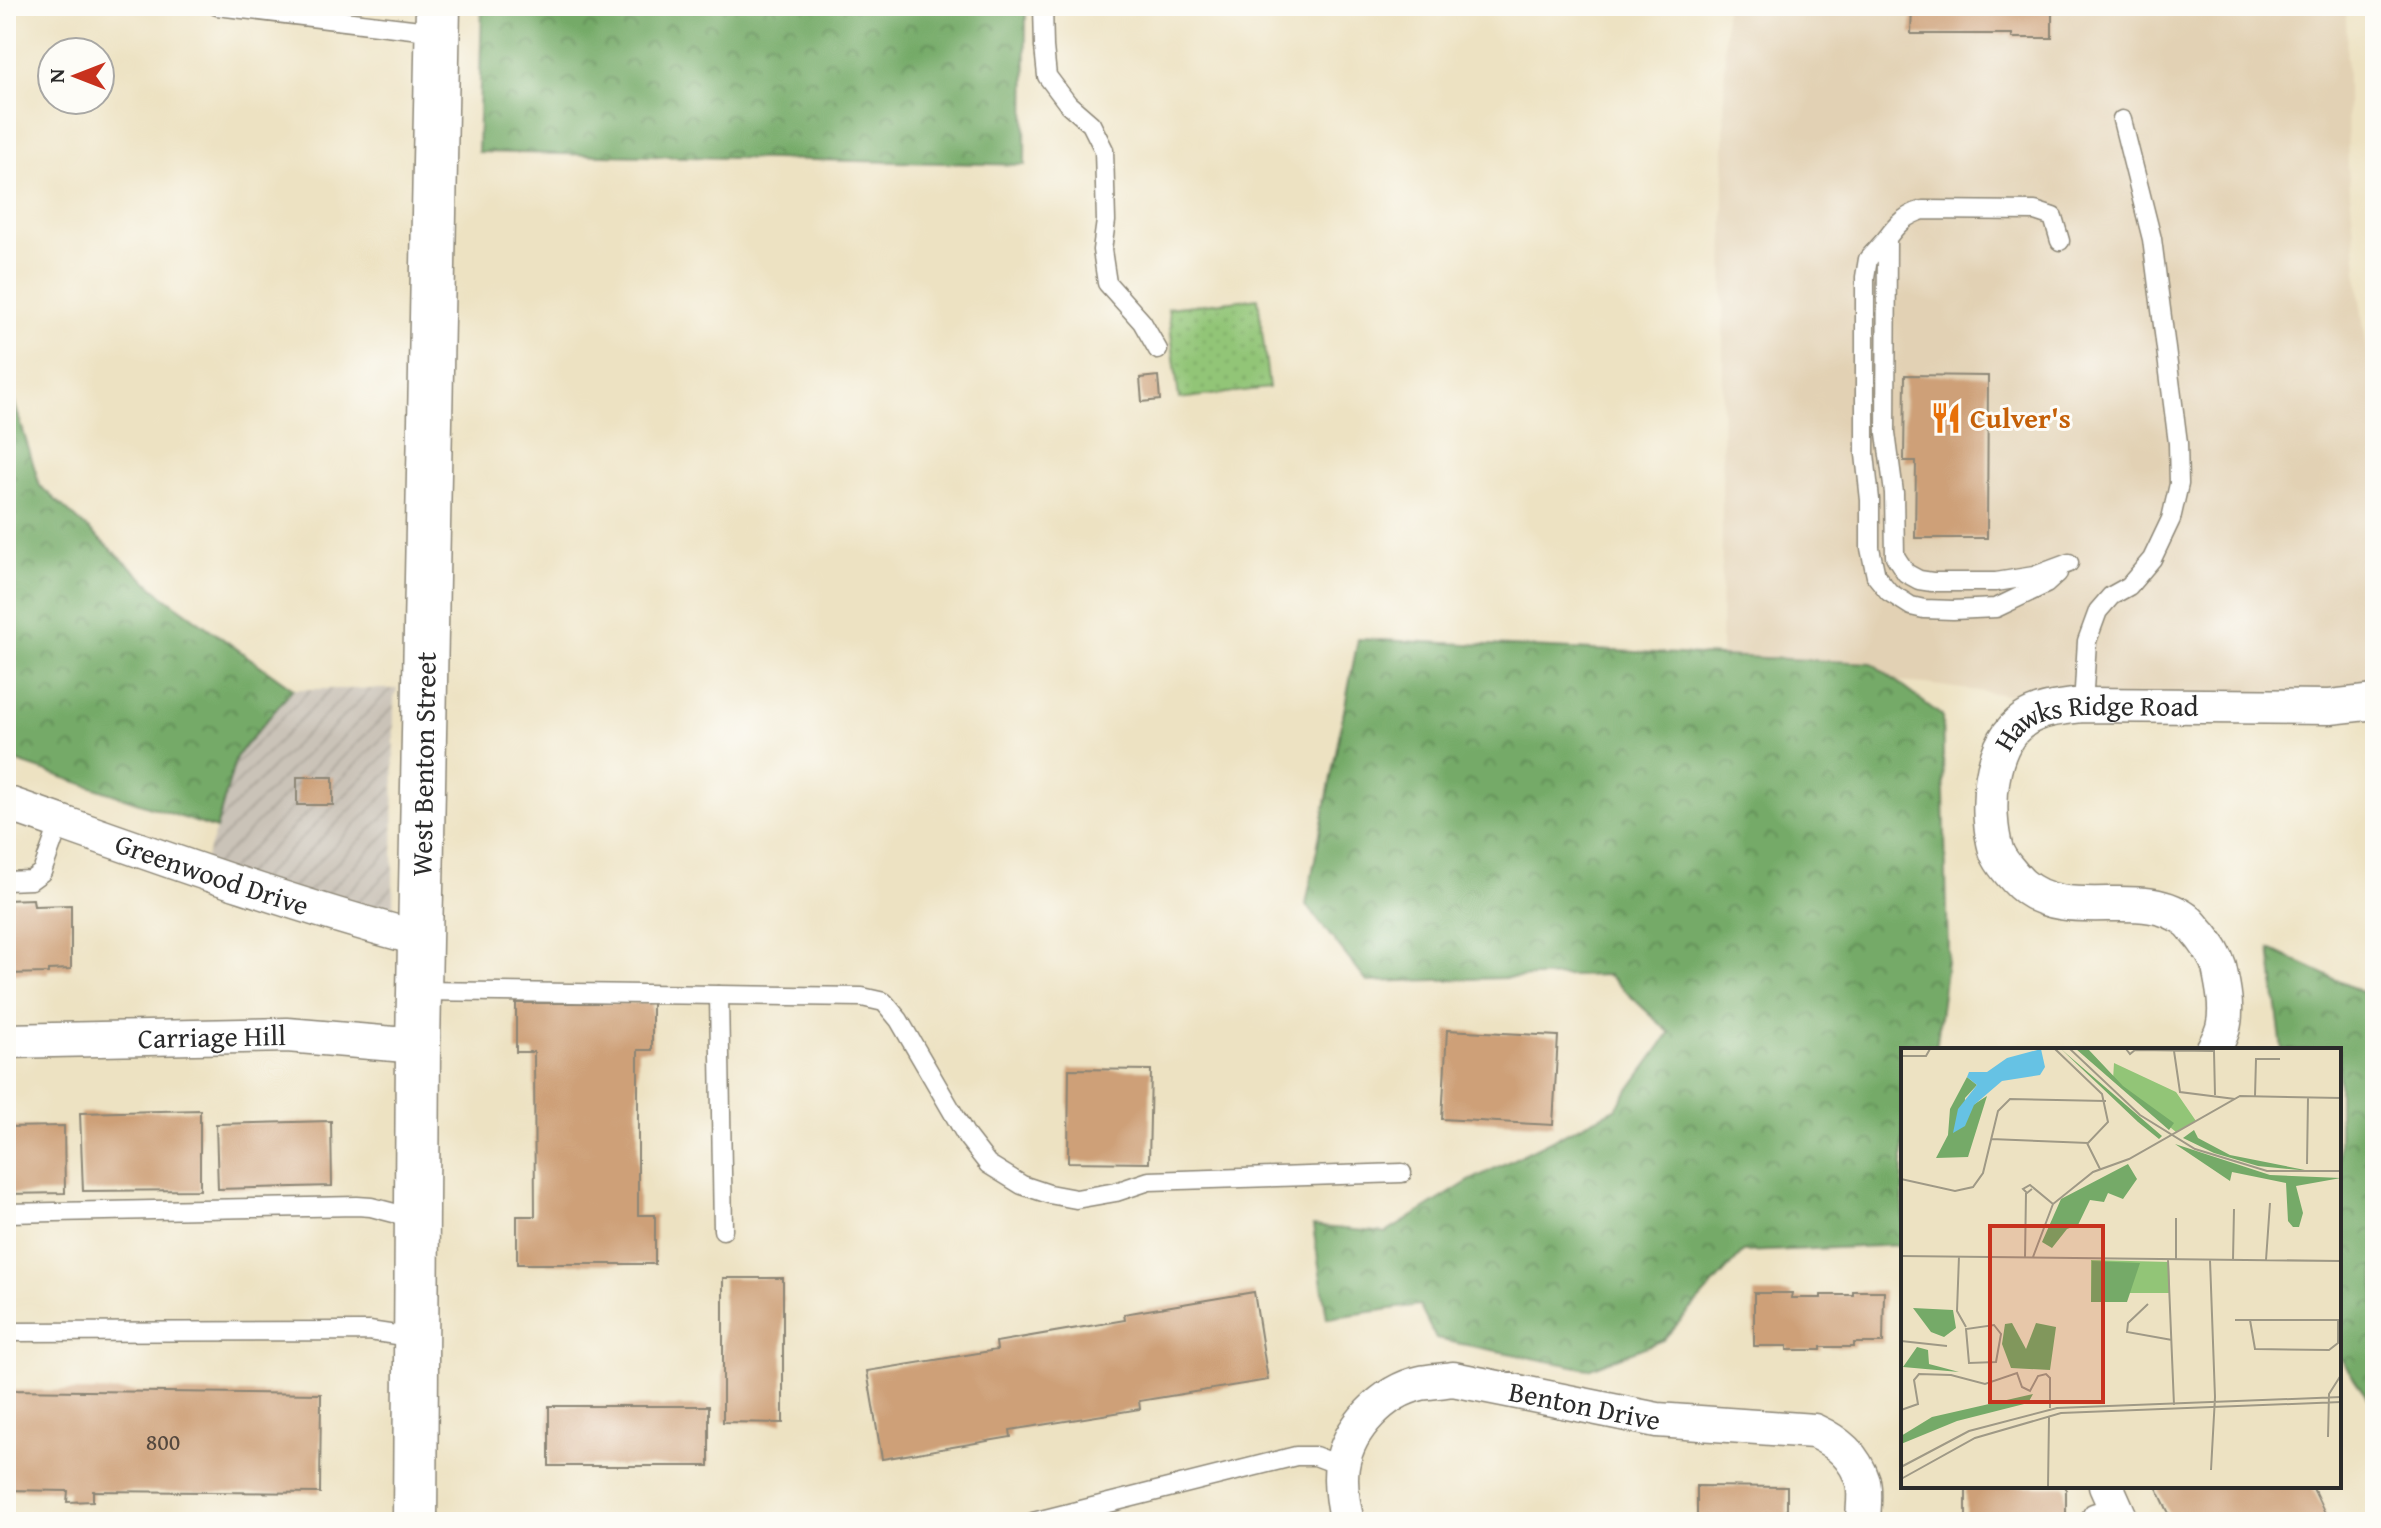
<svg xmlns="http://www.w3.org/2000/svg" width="2381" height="1528" font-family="'Gentium Book Plus',serif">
	<defs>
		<pattern id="industrial-furrows" width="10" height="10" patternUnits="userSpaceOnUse" patternTransform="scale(2)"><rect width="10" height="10" fill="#cac3b8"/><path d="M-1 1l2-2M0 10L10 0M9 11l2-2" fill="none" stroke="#aea89e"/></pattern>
		<pattern id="forest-crowns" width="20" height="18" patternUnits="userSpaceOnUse" patternTransform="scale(2)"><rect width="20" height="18" fill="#75aa68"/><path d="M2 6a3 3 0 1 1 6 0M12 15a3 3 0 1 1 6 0" fill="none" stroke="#608b56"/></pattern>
		<pattern id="garden-dots" width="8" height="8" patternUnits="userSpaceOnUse" patternTransform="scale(2)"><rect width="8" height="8" fill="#92c577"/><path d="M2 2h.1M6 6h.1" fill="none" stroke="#7ea967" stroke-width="1.8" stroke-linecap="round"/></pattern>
	</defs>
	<rect width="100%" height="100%" fill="#fdfcf7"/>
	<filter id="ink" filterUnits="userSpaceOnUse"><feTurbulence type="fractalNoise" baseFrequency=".0125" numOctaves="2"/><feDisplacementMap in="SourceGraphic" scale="16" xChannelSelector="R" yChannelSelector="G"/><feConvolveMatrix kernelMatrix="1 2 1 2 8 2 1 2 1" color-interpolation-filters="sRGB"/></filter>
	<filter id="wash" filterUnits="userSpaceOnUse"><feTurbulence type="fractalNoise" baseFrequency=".006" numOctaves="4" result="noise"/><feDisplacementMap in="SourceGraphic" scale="32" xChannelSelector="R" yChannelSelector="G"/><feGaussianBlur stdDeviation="1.8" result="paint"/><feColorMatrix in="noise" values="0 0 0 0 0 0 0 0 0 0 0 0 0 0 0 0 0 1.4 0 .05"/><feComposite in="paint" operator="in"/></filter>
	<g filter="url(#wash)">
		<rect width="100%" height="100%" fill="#ede2c2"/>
		<!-- built -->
		<polygon fill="#e2d1b4" points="1725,6 2346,6 2348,167 2360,301 2375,402 2375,702 2083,705 1926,684 1721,670"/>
		<!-- industrial -->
		<polygon fill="url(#industrial-furrows)" points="293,689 397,689 394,698 393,932 201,871 216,829 236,757"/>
		<!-- forest -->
		<g fill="url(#forest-crowns)" stroke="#506a4a" stroke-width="2">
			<polygon points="482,6 1026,6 1025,165 478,152"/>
			<polygon points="6,375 40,486 162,595 293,689 236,757 216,829 6,758"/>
			<polygon points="1358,639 1872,663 1942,716 1948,953 1936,1050 1903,1050 1903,1245 1743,1252 1663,1340 1588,1369 1436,1339 1419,1305 1327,1318 1313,1226 1386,1233 1469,1181 1615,1109 1670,1033 1608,975 1367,982 1306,905"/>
			<polygon points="2270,949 2375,998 2375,1409 2339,1356 2339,1050 2282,1050"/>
		</g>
		<!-- garden -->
		<polygon fill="url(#garden-dots)" stroke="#5e7851" stroke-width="2" points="1258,298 1269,388 1179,399 1168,308"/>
		<g id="blocks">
			<!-- building -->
			<g fill="#cea078">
				<polygon points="1912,6 2052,6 2052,38 2012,38 2012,34 1911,34"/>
				<polygon points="1905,375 1988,376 1987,538 1915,538 1916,461 1904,461"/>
				<polygon points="1158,376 1160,400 1142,402 1140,378"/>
				<rect x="297" y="777" width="36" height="28"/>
				<polygon points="33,899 34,906 71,905 71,969 48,970 48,973 6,974 6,900"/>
				<polygon points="516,1003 652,1003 652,1050 638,1050 638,1215 655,1215 655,1264 517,1264 517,1216 535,1216 534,1052 516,1052"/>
				<polygon points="1447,1030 1558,1036 1553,1125 1442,1119"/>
				<polygon points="1069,1069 1151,1070 1149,1163 1068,1162"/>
				<polygon points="200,1110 200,1190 83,1191 80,1113"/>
				<polygon points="331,1121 332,1186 218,1189 216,1124"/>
				<polygon points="64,1126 65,1193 6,1194 6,1127"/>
				<polygon points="723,1278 783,1278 783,1423 723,1422"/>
				<polygon points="1853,1291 1884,1291 1883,1343 1854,1343 1854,1347 1821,1347 1821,1350 1787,1350 1787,1346 1754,1346 1754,1293 1792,1293 1791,1298 1821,1298 1821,1295 1853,1295"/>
				<polygon points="1254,1292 1268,1380 1139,1401 1140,1409 1010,1430 1011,1437 882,1459 867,1371 997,1350 996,1342 1125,1320 1124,1314"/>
				<polygon points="6,1390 321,1394 320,1493 93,1491 93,1501 67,1502 68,1491 6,1490"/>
				<rect x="549" y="1406" width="160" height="60"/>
				<polygon points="1697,1486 1787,1487 1787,1522 1697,1522"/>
				<rect x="1966" y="1486" width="100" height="36"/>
				<polygon points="2156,1486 2312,1486 2329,1522 2173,1522"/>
			</g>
		</g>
	</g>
	<g filter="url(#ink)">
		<use href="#blocks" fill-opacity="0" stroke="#8c8676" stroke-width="2"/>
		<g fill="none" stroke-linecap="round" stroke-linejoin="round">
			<defs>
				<g id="lane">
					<polyline points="217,6 437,32"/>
					<polyline points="1043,6 1044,47 1047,76 1068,104 1091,124 1104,150 1106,221 1102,250 1107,283 1142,322 1158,350"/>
					<polyline points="1887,238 1868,259 1865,277 1865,454 1870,500 1870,548 1876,576 1889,592 1911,606 1924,609 1953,610 1996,608 2046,584 2058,573"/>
					<path d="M 2060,241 L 2053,217 L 2035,211 L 1923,210 C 1906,215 1898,223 1887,238 L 1886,433 L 1894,493 L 1895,556 L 1906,573 L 1919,580 L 1932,582 L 1996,582 L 2034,576 L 2069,563"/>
					<polyline points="2083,705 2087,641 2098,611 2111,596 2129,586 2152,559 2171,519 2179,484 2178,443 2152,239 2122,120"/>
					<polyline points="6,881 31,880 42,872 60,822"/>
					<polyline points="419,991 862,997 884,1002 899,1020 967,1137 988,1164 1022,1185 1049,1194 1076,1199 1116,1192 1149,1181 1402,1173"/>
					<polyline points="719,995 723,1230"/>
					<polyline points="6,1213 357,1206 371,1207 417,1219"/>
					<polyline points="6,1332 369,1331 416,1338"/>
					<polyline points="1033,1522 1296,1456 1315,1456 1342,1466"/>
					<polyline points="2088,1522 2093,1513 2115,1506"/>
				</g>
				<g id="street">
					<path id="s1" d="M 6,803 C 143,851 281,902 421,939"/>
					<path id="s2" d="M 6,1041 L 287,1035 L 418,1046"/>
					<path id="s3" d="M 2213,1050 C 2217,1043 2221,1035 2223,1028 C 2228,1009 2223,986 2219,967 C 2215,954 2209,947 2201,936 C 2197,932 2193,926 2189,922 C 2143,883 2068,926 2021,884 C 2013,876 1999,860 1996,850 C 1985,812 1988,744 2024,720 C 2040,709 2064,707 2083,705 L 2330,707 L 2375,702"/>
					<polyline points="2106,1486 2122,1522"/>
					<path id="s4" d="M 1347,1522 C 1343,1505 1339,1484 1342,1466 C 1348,1428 1384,1391 1421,1383 C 1431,1381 1442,1381 1453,1379 L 1657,1420 L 1814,1431 C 1838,1442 1855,1456 1863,1482 C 1866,1494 1863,1510 1863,1522"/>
				</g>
				<g id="secondary">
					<path id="s5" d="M 415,1522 L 418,1046 L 438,6"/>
				</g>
			</defs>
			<!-- lane casing -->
			<use href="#lane" stroke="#8c8676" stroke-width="21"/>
			<!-- street casing -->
			<use href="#street" stroke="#8c8676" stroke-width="37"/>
			<!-- secondary casing -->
			<use href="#secondary" stroke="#8c8676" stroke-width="47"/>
			<!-- lane -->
			<use href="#lane" stroke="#fff" stroke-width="18"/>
			<!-- street -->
			<use href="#street" stroke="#fff" stroke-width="34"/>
			<!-- secondary -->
			<use href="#secondary" stroke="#fff" stroke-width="44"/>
		</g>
	</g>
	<!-- icons -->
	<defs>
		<symbol id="restaurant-bare" viewBox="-9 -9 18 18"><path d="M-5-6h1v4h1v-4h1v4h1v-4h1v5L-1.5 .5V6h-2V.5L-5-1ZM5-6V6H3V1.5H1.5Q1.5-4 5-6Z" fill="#e8710a" stroke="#fdfcf7" stroke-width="2.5" paint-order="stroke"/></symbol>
	</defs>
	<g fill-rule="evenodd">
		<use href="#restaurant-bare" x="1924" y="396" width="44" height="44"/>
	</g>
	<g text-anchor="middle" stroke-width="6" stroke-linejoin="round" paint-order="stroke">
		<!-- number labels -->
		<g font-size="24" fill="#54483e">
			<text x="163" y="1450">800</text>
		</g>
		<!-- food labels -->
		<g font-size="28" font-weight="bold" fill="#c56008" stroke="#fdfcf7" text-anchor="start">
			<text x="1970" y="428">Culver's</text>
		</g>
		<!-- street labels -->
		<g font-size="28" fill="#2b2b2b" stroke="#fdfcf7">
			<text dy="10" stroke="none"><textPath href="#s3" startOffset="570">Hawks Ridge Road</textPath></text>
			<text dy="10" stroke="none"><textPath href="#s5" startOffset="758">West Benton Street</textPath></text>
			<text dy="10" stroke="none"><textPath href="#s1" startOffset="218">Greenwood Drive</textPath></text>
			<text dy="10" stroke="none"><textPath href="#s2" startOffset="206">Carriage Hill</textPath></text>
			<text dy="10" stroke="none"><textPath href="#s4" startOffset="344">Benton Drive</textPath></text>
		</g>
	</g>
	<!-- overview -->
	<g transform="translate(1901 1048)">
		<rect width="440" height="440" fill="#ede2c2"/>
		<path d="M 213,15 L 275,44 L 295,73 L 275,84 L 212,32 ZM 190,212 L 268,214 L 269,245 L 226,245 L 226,254 L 190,254 Z" fill="#92c577"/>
		<path d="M 160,1 L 261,88 L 258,91 L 237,74 ZM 175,1 L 187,1 L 222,38 L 273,75 L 268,82 ZM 66,29 L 76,37 L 64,50 L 63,78 L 72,57 L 86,48 L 67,109 L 35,110 L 47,87 L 49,61 ZM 293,82 L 297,90 L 329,107 L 409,123 L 357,118 L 313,105 L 282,90 ZM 274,96 L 369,127 L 440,130 L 395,138 L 402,165 L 398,179 L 392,179 L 387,173 L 385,135 L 331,124 L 329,133 ZM 227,116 L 236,131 L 222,151 L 207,145 L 203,154 L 189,152 L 177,177 L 166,181 L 151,200 L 141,194 L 160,151 ZM 191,213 L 239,215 L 226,254 L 190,254 ZM 12,260 L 52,262 L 55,280 L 43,289 L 30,284 ZM 111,275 L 125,301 L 135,275 L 155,279 L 149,322 L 110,320 L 101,296 L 104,276 ZM 16,299 L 27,302 L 28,316 L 58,324 L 2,319 ZM 132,346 L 127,355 L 56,373 L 0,396 L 0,388 L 31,369 Z" fill="#75aa68"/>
		<path d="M 140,1 L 144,19 L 139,27 L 101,33 L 73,57 L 64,78 L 52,85 L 57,61 L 76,37 L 66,29 L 68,24 L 86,24 L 106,10 Z" fill="#66c2e4"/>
		<path fill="none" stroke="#9f9986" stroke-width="2" d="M 169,1 L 239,67 L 294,101 L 366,123 L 440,123M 225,1 L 229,6 L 234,2 L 313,3 L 314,47M 273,3 L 279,44 L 334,51M 0,8 L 25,8 L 29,1M 354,48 L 355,11 L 379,11M 90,91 L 187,95 L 207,74 L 201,46 L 154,1M 186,95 L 199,121M 406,116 L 407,49M 0,131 L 54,143 L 72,139 L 82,125 L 97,63 L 109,51 L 205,53M 131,141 L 126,145 L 122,141 L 129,137 L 152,156M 0,208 L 440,213M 58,208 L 56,263 L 65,279M 124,209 L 125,145M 132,209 L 152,156 L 192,124 L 228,111 L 339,48 L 440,50M 275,211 L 275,170M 267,212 L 273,357M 309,212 L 314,349 L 310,422M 332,212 L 333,161M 365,212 L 369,155M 247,256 L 227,275 L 226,284 L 271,292M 334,272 L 440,272M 349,272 L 354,301 L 428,302 L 437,295 L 437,272M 93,277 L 100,286 L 95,314 L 68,315 L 65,281 ZM 0,293 L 46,298M 0,362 L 17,356 L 13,332 L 18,326 L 50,327 L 84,336 L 116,325 L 121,339 L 129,343 L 137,328 L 145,326 L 149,330 L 149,360M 427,389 L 428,346 L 440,327M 0,419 L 68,383 L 156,360 L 440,349M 0,431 L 74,390 L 160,365 L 440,354M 147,439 L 148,369"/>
		<path fill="#c8321e" fill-opacity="0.15" stroke="#c8321e" stroke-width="4" d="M 89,178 L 202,178 L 202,354 L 89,354 Z"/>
		<rect width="440" height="440" fill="none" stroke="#2b2b2b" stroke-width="4"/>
	</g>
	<!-- margin -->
	<rect width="2381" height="1528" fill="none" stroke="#fdfcf7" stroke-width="32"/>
	<!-- north arrow -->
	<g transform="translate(76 76) rotate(270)"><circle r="38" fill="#fdfcf7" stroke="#a9a8a5" stroke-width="2"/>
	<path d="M0-6L14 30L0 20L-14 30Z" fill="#c8321e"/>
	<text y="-12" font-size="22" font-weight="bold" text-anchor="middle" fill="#2b2b2b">N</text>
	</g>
</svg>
